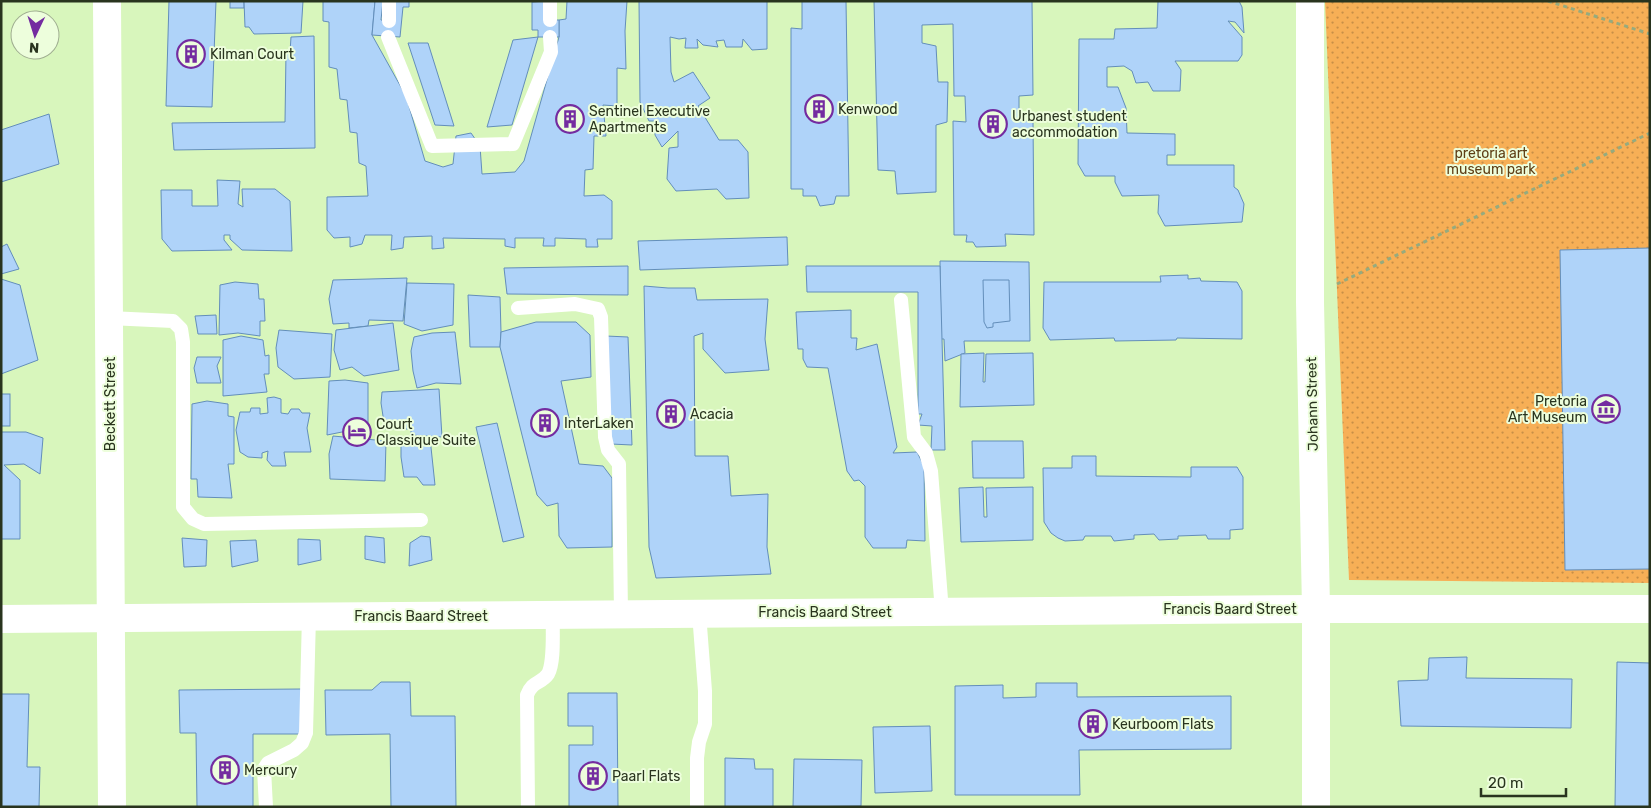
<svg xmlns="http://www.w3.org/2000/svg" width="1651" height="808" font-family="Rubik,sans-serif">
	<defs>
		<pattern id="park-dots" width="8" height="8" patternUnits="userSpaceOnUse" patternTransform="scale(1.25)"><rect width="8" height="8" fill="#f7af56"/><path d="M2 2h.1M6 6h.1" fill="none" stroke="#c88f47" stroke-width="1.8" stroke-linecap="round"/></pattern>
	</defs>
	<rect width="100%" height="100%" fill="#d8f6bc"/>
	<!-- park -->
	<polygon fill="url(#park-dots)" points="1325,1 1650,1 1650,583 1349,580"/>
	<!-- building -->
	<g fill="#afd3f9" stroke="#638eba">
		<polygon points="169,1 216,1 212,107 166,106"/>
		<rect x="230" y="1" width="14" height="7"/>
		<polygon points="244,1 303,1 301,33 254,34 249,27 245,27"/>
		<polygon points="323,1 375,1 372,35 406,96 425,161 443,167 453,164 456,136 471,133 480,146 482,174 515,172 524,161 559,37 559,20 566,19 567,1 627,1 625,31 626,69 617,68 617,106 603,105 606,136 594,136 593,169 585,170 584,196 604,195 612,201 612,239 597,239 598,247 586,247 586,239 555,238 555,246 543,246 544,238 515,238 515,248 505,246 505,239 443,238 444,248 432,249 432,236 404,237 403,248 391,250 392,235 365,235 362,244 350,247 350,237 334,238 327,230 327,197 368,196 366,166 359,163 357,133 350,132 347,100 340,99 337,69 329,67 329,22 323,21"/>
		<polygon points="375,1 383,1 381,20 389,21 394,1 409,1 409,7 403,7 400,37 372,35"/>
		<polygon points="546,1 546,20 559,20 559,37 538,37 538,30 532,30 532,2"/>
		<polygon points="639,1 767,1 767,49 752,50 743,39 742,47 726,47 724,40 716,41 718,47 703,45 697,39 698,48 685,48 686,38 679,39 670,37 671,72 674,82 693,72 710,98 698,106 719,140 738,140 748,152 749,198 726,199 717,189 676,191 667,179 669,148 678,147 678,131 662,147 655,135 655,121 649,121 640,102"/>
		<polygon points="802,1 846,1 849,196 836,196 834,204 820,206 816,196 803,196 803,189 791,189 791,28 802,29"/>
		<polygon points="874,1 1032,1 1033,95 1019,96 1019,121 1033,121 1034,235 1005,234 1006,246 976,247 973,242 966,242 967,235 954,235 953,121 966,122 965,96 954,96 953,24 922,25 922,43 936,46 938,82 948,82 947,122 936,125 936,192 897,194 895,171 878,170"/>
		<polygon points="1158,1 1239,1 1242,7 1244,33 1235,22 1228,21 1242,37 1242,55 1238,61 1175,61 1181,70 1180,91 1153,91 1148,82 1136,83 1132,71 1124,66 1107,67 1107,87 1118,87 1126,108 1127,133 1175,134 1175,155 1167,155 1167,165 1234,165 1234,187 1238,190 1244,204 1242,222 1165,226 1158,213 1159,195 1122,196 1115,182 1115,176 1085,176 1078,164 1079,39 1114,39 1115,29 1157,28"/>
		<polygon points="314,36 315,148 174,150 172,123 285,122 286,52 290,52 291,37"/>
		<polygon points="538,37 512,125 487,127 513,40"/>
		<polygon points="408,43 428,43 454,126 435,125"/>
		<polygon points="49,114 59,164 1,182 1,130"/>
		<polygon points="217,180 240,181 238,204 243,207 242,189 275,189 290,201 292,251 242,250 230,239 230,235 224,235 224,240 232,250 172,251 162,239 161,190 192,190 192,206 218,206"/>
		<polygon points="787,237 788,265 640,270 638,241"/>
		<polygon points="7,244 19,269 1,274 1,247"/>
		<polygon points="1650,248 1650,569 1565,570 1560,250"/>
		<polygon points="940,261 1029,262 1030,341 964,341 965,353 945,361 944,339 941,339"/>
		<polygon points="628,266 628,295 507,294 504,268"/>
		<polygon points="806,266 940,266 945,450 931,450 932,426 918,425 922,414 918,414 918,292 807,292"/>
		<polygon points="1188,275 1188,279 1200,278 1201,281 1237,282 1242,291 1242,339 1177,338 1176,340 1115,341 1114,338 1050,340 1043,328 1044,282 1161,282 1160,276"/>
		<polygon points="407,278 403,321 369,320 368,326 349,328 349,323 333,324 329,299 333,280"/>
		<polygon points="1,279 20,285 38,360 1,374"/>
		<polygon points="983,280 1009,280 1010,321 993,323 993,327 987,328 984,322"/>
		<polygon points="235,282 258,284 259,299 264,299 265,321 260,321 260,336 238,333 219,335 220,285"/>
		<polygon points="407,283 454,284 453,325 422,331 404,324"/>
		<polygon points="644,286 668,288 695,288 697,300 768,299 765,339 769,370 725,373 703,349 703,333 694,336 695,456 728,456 731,496 768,494 767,547 771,574 656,578 649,547"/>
		<polygon points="468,295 500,297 501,332 500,347 470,347"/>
		<polygon points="851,310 851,338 857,338 856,350 877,344 897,447 893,453 917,452 924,466 925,541 907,540 906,548 873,548 865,537 865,486 859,480 854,481 847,471 828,368 807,367 803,359 803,349 798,349 796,312"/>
		<polygon points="216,315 217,334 198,334 195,316"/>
		<polygon points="536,322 576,322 590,335 591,377 561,381 579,464 603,466 612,478 612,547 567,548 559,536 558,503 547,506 537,495 500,347 501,332"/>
		<polygon points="393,323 399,370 364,376 352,367 340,370 334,350 336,330"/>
		<polygon points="279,330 332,334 330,377 294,379 278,367 276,348"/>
		<polygon points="455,332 461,384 436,383 417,388 413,371 411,351 414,337 432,333"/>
		<polygon points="241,336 263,340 265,356 269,355 269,374 264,374 267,392 223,396 223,340"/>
		<polygon points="606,336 628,337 632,445 611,444"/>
		<polygon points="984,353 983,382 985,382 986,354 1033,353 1034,405 960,407 961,354"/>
		<polygon points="197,357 221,357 217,366 221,383 197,383 194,368"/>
		<polygon points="345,380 368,383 368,434 342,432 327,435 329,381"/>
		<polygon points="439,389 442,437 411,435 411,429 385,429 381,403 382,392"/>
		<rect x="1" y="394" width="9" height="32"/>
		<polygon points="274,397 281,399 281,413 288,414 291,409 299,409 302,413 310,413 307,428 311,452 284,452 286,466 272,466 267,460 268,451 262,453 262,458 248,457 240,452 236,430 240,412 250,412 251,408 260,408 260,414 268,413 267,398"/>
		<polygon points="207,401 228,404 228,416 234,417 234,464 228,464 232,498 198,497 197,479 191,479 192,404"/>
		<polygon points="497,423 524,537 503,542 476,427"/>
		<polygon points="1,432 26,432 43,438 40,474 24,464 4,465 20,480 20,539 1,539"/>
		<polygon points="333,436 386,441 385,481 330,479 329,454"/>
		<polygon points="430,438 435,485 423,485 417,477 404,477 401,457 401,440"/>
		<polygon points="972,441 1023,441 1024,478 973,478"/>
		<polygon points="1072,456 1096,456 1096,476 1191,477 1191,467 1237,467 1243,477 1243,529 1230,530 1230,539 1208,539 1206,535 1178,536 1178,539 1159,540 1154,534 1134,535 1134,539 1114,541 1111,536 1085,536 1083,540 1065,541 1058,538 1051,533 1044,522 1043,468 1072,468"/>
		<polygon points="983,487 984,517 987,517 986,488 1033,487 1033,540 961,542 959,488"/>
		<polygon points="365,536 384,538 385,563 365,559"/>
		<polygon points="421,536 430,537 432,560 409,566 410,543"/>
		<polygon points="182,538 207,540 206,566 184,567"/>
		<polygon points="298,539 320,540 321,560 298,565"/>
		<polygon points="256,540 258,561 232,567 230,541"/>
		<polygon points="1467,657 1466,678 1572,679 1571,728 1401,726 1398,681 1428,680 1429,658"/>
		<polygon points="1617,662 1650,663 1650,807 1615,807"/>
		<polygon points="381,682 410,682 411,716 455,716 456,807 391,807 390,734 326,735 325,690 372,690"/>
		<polygon points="1036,683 1077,683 1077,697 1231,696 1231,749 1079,750 1080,795 955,795 955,686 1003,685 1003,698 1036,697"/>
		<polygon points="302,689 302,734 253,734 253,807 197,807 196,733 180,733 179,690"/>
		<polygon points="568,693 617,693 618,807 569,807 569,745 593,745 593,726 568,726"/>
		<polygon points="1,694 29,694 27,767 40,767 39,807 1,807"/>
		<polygon points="930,726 932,791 875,793 873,727"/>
		<polygon points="725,758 754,759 755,769 773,769 773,807 725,807"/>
		<polygon points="794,759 862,760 861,806 793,807"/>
	</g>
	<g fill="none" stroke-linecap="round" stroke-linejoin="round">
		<!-- path -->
		<g stroke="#95ab7f" stroke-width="3" stroke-dasharray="4 4" stroke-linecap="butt">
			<polyline points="1548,1 1650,34"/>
			<polyline points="1337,284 1650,133"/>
		</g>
		<!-- service -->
		<g stroke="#fff" stroke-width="14">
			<polyline points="550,1 550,20"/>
			<polyline points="389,21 389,1"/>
			<polyline points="388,37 432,146 513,144 551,52 550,37"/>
			<polyline points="901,300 914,437 926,453 931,471 942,612"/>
			<polyline points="518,308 575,304 598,309 601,317 605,437 608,450 619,464 621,614"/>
			<polyline points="109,318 173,321 181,329 183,342 183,507 193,519 204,524 421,520"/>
			<polyline points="266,807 264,769 268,763 294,750 302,743 306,733 309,616"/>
			<path d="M 528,807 L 527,695 C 532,681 541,684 548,674 C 555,661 552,630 553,615"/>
			<polyline points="697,807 697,758 699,742 705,724 705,691 699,613"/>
		</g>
		<!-- minor -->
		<g stroke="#fff" stroke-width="28">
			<polyline points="107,1 112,807"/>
			<polyline points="1310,1 1310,302 1316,609 1316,807"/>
		</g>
		<!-- primary -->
		<polyline stroke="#fff" stroke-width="28" points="1,619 1316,609 1650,609"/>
	</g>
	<!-- icons -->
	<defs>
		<symbol id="building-ring" viewBox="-11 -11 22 22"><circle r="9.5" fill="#edfedc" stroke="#742ca0" stroke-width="1.5"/><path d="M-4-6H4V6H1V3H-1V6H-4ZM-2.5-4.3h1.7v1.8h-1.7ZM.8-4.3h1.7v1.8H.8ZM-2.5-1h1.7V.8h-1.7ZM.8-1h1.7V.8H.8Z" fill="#742ca0"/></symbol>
		<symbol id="museum-ring" viewBox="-11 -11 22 22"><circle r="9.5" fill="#edfedc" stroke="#742ca0" stroke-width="1.5"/><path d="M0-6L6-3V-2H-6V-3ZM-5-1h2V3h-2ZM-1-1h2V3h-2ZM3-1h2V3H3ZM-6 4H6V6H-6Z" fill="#742ca0"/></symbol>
		<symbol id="hotel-ring" viewBox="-11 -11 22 22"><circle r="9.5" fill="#edfedc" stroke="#742ca0" stroke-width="1.5"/><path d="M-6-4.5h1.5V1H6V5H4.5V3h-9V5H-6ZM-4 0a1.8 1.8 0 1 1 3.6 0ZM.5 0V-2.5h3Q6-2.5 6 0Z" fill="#742ca0"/></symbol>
	</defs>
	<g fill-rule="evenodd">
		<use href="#building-ring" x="175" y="38" width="32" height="32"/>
		<use href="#building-ring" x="803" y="93" width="32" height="32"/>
		<use href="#building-ring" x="554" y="103" width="32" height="32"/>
		<use href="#building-ring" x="977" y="108" width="32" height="32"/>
		<use href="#museum-ring" x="1590" y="393" width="32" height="32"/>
		<use href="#building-ring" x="655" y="398" width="32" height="32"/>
		<use href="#building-ring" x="529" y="407" width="32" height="32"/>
		<use href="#hotel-ring" x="341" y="416" width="32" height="32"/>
		<use href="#building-ring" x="1077" y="708" width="32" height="32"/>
		<use href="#building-ring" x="209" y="754" width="32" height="32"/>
		<use href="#building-ring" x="577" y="760" width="32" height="32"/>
	</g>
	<g text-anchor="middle" stroke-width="4" stroke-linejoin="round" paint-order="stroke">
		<!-- poi labels -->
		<g font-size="14" fill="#29341e" stroke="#edfedc" text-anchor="start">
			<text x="210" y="59">Kilman Court</text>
			<text x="838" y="114">Kenwood</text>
			<text x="589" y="116">Sentinel Executive<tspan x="589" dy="16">Apartments</tspan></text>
			<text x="1012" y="121">Urbanest student<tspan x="1012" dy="16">accommodation</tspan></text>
			<text x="1587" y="406" text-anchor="end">Pretoria<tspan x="1587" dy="16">Art Museum</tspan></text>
			<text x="690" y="419">Acacia</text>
			<text x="564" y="428">InterLaken</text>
			<text x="376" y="429">Court<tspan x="376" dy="16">Classique Suite</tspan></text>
			<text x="1112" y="729">Keurboom Flats</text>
			<text x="244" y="775">Mercury</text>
			<text x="612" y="781">Paarl Flats</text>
		</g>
		<!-- park labels -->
		<g font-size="14" fill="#5e3e15" stroke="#edfedc">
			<text x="1491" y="158">pretoria art<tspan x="1491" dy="16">museum park</tspan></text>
		</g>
		<!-- street labels -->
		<g font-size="14" fill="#29341e" stroke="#edfedc">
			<text transform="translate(110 404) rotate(-90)" y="5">Beckett Street</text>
			<text transform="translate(1312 404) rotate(-91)" y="5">Johann Street</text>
			<text x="1230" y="614">Francis Baard Street</text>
			<text x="825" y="617">Francis Baard Street</text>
			<text x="421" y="621">Francis Baard Street</text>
		</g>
	</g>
	<!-- border -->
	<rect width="1651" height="808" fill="none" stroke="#29341e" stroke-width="5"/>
	<!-- north arrow -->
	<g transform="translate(35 35) rotate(184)"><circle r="24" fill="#edfedc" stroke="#9fad90"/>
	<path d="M0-4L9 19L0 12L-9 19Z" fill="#742ca0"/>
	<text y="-8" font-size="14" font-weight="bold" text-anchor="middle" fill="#29341e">N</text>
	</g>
	<!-- scale -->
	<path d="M1481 788v8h85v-8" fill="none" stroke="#29341e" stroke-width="2.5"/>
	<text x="1488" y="788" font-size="15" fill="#29341e" stroke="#edfedc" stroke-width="4" paint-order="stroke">20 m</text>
</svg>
